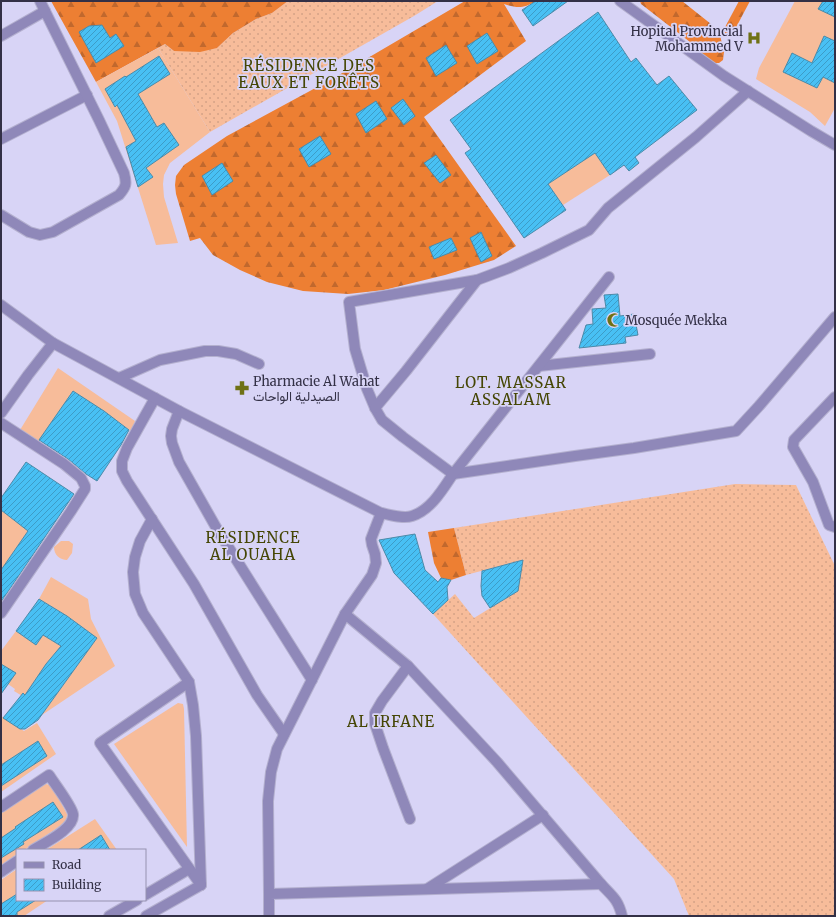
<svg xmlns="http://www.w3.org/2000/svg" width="836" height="917" font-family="Merriweather,Vazirmatn,serif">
	<defs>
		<pattern id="grass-dots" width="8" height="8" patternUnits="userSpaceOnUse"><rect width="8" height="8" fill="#f7bc9a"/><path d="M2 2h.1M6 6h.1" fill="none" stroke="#d4a286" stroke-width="1.8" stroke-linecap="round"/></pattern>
		<pattern id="forest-firs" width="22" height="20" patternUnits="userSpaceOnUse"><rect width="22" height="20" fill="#ed7f33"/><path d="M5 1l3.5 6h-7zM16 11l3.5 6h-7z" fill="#c1682d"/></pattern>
		<pattern id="building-hatch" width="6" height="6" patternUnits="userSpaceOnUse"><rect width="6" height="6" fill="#48c0f4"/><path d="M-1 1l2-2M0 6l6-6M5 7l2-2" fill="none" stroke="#3d9cc7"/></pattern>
	</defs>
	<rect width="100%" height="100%" fill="#d8d4f6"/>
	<!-- grass -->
	<g fill="url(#grass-dots)">
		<polygon points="288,1 438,1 414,16 210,132 158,48 165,44 174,51 217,48 233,33 256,19 272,13"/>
		<polygon points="735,484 796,485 835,566 835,916 689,916 674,879 433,614 455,594 474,618 518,591 522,560 466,575 454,528"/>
	</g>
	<!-- forest -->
	<g fill="url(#forest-firs)">
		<polygon points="51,1 288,1 272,13 256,19 233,33 217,48 200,52 174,51 165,44 96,82"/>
		<path d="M 465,1 L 536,1 C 523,9 517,8 504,4 L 526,41 L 503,58 L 424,117 L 516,246 L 494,260 L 445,275 L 384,290 L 348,294 L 303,291 L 267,282 L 240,270 L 213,255 L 200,238 L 190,241 L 176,194 L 175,185 L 176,176 L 184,165 L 227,136 L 332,79 Z"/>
		<polygon points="640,1 682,1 711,24 720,35 724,52 723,60 719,63 709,63 690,42 641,4"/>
		<polygon points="739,1 750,1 732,35 725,35 724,32 724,29"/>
		<polygon points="454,528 466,575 451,580 441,578 434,563 428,532"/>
	</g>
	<!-- garden -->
	<g fill="#f7bc9a">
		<polygon points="795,1 835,1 835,108 825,126 810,112 756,79 759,68"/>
		<polygon points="158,48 210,132 170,163 164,175 163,184 164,197 178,243 156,245 117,121 96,82"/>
		<polygon points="595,153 610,175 563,205 548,184"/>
		<polygon points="58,368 135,421 131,431 103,411 73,391 38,442 20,430"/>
		<polygon points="1,510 16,521 41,512 1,570"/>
		<path d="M 61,541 L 69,541 L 73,544 L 72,553 L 67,560 C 60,560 54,555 54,547 Z"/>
		<polygon points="51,577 88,599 91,619 115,666 42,715 97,638 67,616 39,599"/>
		<polygon points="16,631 36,645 43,635 61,646 46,664 24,697 14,691 15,689 8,684 1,664 1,651"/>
		<polygon points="178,703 183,704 184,709 187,847 114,744"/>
		<polygon points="1,716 24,731 37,723 56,754 1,792"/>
		<path d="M 46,784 L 50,785 L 53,788 L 67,814 C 67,820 64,822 60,826 L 24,850 L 17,850 L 17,854 L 1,865 L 1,812 L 42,785 Z"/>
		<polygon points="95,819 117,850 46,850"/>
		<polygon points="17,869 17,900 48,900 24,916 1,916 1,880"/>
	</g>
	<!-- building -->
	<g fill="url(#building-hatch)" stroke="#4c8aa8">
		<polygon points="536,1 568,1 533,26 522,10"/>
		<polygon points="823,1 835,1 835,17 818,9"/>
		<polygon points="598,12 631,62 636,58 657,85 669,76 697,110 635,157 639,163 629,171 624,165 610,175 595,153 548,184 566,210 524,238 465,153 471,149 450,120"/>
		<polygon points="102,25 110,38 116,34 124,46 96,63 79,32 89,26"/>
		<polygon points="487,33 498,51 477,64 467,46"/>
		<polygon points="824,36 835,41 835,83 823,77 817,88 783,72 792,53 812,63"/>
		<polygon points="446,45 457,63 436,76 426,58"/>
		<polygon points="159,56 170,74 138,94 157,127 164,123 179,145 146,168 153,177 138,187 126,147 136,141 117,105 115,107 105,89 125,76 126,77"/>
		<polygon points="403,99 415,116 404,125 391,108"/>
		<polygon points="376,101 387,119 366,133 356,114"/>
		<polygon points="320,136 331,154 309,167 299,149"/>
		<polygon points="436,155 451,175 440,183 424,163"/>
		<polygon points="222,163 233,181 212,195 202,176"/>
		<polygon points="481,232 492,256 481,262 470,238"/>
		<polygon points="451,238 457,250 434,259 429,247"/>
		<polygon points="618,294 620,316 634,314 638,335 625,337 626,343 579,348 586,325 593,324 592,309 606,308 604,295"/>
		<polygon points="73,391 104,411 129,430 121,445 97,481 86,474 68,459 39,440"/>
		<polygon points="26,462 74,494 1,602 1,570 28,531 1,510 1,498"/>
		<polygon points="415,534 425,570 438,582 441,578 451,580 447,587 448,600 433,614 394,573 379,540"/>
		<polygon points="523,560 518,591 490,608 482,596 481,586 482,571"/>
		<polygon points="39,599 67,616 97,638 38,720 25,729 20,729 3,718 23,693 25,695 46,664 61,646 43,635 36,645 16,631"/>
		<polygon points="1,664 16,673 1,694"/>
		<polygon points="38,741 47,756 1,786 1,765"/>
		<polygon points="53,802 63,817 23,842 24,844 1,858 1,838 16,828 15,827"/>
		<polygon points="101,835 110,850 78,850"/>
		<polygon points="17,894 17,900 36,900 17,912 17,916 1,916 1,904"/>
	</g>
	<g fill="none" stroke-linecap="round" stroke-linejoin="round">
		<defs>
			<g id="minor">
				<polyline points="620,1 724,76 811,131 835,145"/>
				<polyline points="1,36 45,11"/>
				<polyline points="748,91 696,137 608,208 589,230 542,253 509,268 477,280 349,302 355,349 367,389 375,408 382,420 403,437 453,474 575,456 634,448 736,431 759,406 835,317"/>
				<polyline points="1,139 87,95"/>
				<path d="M 1,215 L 29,232 L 40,235 L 53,232 L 119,195 C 126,187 127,184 124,173 L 99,120 L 40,1"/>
				<polyline points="1,305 53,343"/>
				<polyline points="539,366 650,354"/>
				<polyline points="119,378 160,360 205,351 218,351 236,354 259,364"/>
				<polyline points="835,397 794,440 793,447 813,482 829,525 835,527"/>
				<polyline points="155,398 127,448 122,461 122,471 127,481 194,584 257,695 284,734"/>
				<polyline points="375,408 406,371 477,280"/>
				<polyline points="179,411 172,429 171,436 172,443 179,462 217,529 312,680"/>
				<path d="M 1,413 L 28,375 L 53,343 L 179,411 L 381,513 C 391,515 403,519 412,516 C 431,510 443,489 453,474 L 609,277"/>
				<polyline points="1,423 64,464 81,478 85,486 85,489 71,511 1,613"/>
				<polyline points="152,519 140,541 135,557 133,572 135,594 143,613 189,682 193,705 196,736 201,885"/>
				<path d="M 345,614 L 408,666 L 497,762 L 601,884 C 612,896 618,899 622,916"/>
				<polyline points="408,666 382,701 375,713 375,724 383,748 410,819"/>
				<polyline points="189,682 100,743 201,885"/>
				<path d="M 1,807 L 49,775 C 54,783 72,806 73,814 C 75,829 44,843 33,850"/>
				<polyline points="1,872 17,861"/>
				<polyline points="427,889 543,815"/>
				<polyline points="269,894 268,801 271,772 277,749 345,614 372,575 376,563 375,554 372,545 371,539 381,513"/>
				<polyline points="145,895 189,869"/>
				<polyline points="109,916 137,900"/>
				<polyline points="146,916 201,885"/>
				<polyline points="269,916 269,894 601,884"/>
			</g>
		</defs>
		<!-- minor casing -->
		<use href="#minor" stroke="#b4b0cf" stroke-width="12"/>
		<!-- minor -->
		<use href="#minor" stroke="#8f88b9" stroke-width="10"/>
	</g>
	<!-- icons -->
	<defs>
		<symbol id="hospital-bare" viewBox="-9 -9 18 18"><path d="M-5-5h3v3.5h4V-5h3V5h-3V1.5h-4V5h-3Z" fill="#6f7115" stroke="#d8d4f6" stroke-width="2.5" paint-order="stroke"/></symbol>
		<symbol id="mosque-bare" viewBox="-9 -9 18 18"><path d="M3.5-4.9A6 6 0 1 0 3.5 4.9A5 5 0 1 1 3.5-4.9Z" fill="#6f7115" stroke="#d8d4f6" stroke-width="2.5" paint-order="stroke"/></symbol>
		<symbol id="pharmacy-bare" viewBox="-9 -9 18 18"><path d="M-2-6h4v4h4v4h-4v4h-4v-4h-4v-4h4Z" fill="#6f7115" stroke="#d8d4f6" stroke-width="2.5" paint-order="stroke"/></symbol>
	</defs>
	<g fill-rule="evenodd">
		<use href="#hospital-bare" x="744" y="28" width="20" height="20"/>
		<use href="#mosque-bare" x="604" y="310" width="20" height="20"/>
		<use href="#pharmacy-bare" x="232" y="378" width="20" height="20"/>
	</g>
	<g text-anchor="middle" stroke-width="3.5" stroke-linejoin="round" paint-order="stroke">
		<!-- poi labels -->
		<g font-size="13" fill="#333046" stroke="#d8d4f6" text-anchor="start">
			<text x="743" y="36" text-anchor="end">Hopital Provincial<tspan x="743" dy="15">Mohammed V</tspan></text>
			<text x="625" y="325">Mosquée Mekka</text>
			<text x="253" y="386">Pharmacie Al Wahat<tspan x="253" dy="15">الصيدلية الواحات</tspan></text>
		</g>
		<!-- quarter labels -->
		<g font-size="15" letter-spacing="1" fill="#454605" stroke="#d8d4f6">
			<text x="309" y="71">RÉSIDENCE DES<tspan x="309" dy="17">EAUX ET FORÊTS</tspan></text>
			<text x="511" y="388">LOT. MASSAR<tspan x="511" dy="17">ASSALAM</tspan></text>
			<text x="253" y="543">RÉSIDENCE<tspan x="253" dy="17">AL OUAHA</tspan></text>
			<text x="391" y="727">AL IRFANE</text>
		</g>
	</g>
	<!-- border -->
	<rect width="836" height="917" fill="none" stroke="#333046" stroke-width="4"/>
	<!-- legend -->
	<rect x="16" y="849" width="130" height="52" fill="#d8d4f6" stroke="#9692b0"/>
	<rect x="24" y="862" width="20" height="6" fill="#8f88b9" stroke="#9692b0"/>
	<text x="52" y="869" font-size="12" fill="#333046">Road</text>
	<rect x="24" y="879" width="20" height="12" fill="url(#building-hatch)" stroke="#9692b0"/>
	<text x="52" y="889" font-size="12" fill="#333046">Building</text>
</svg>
